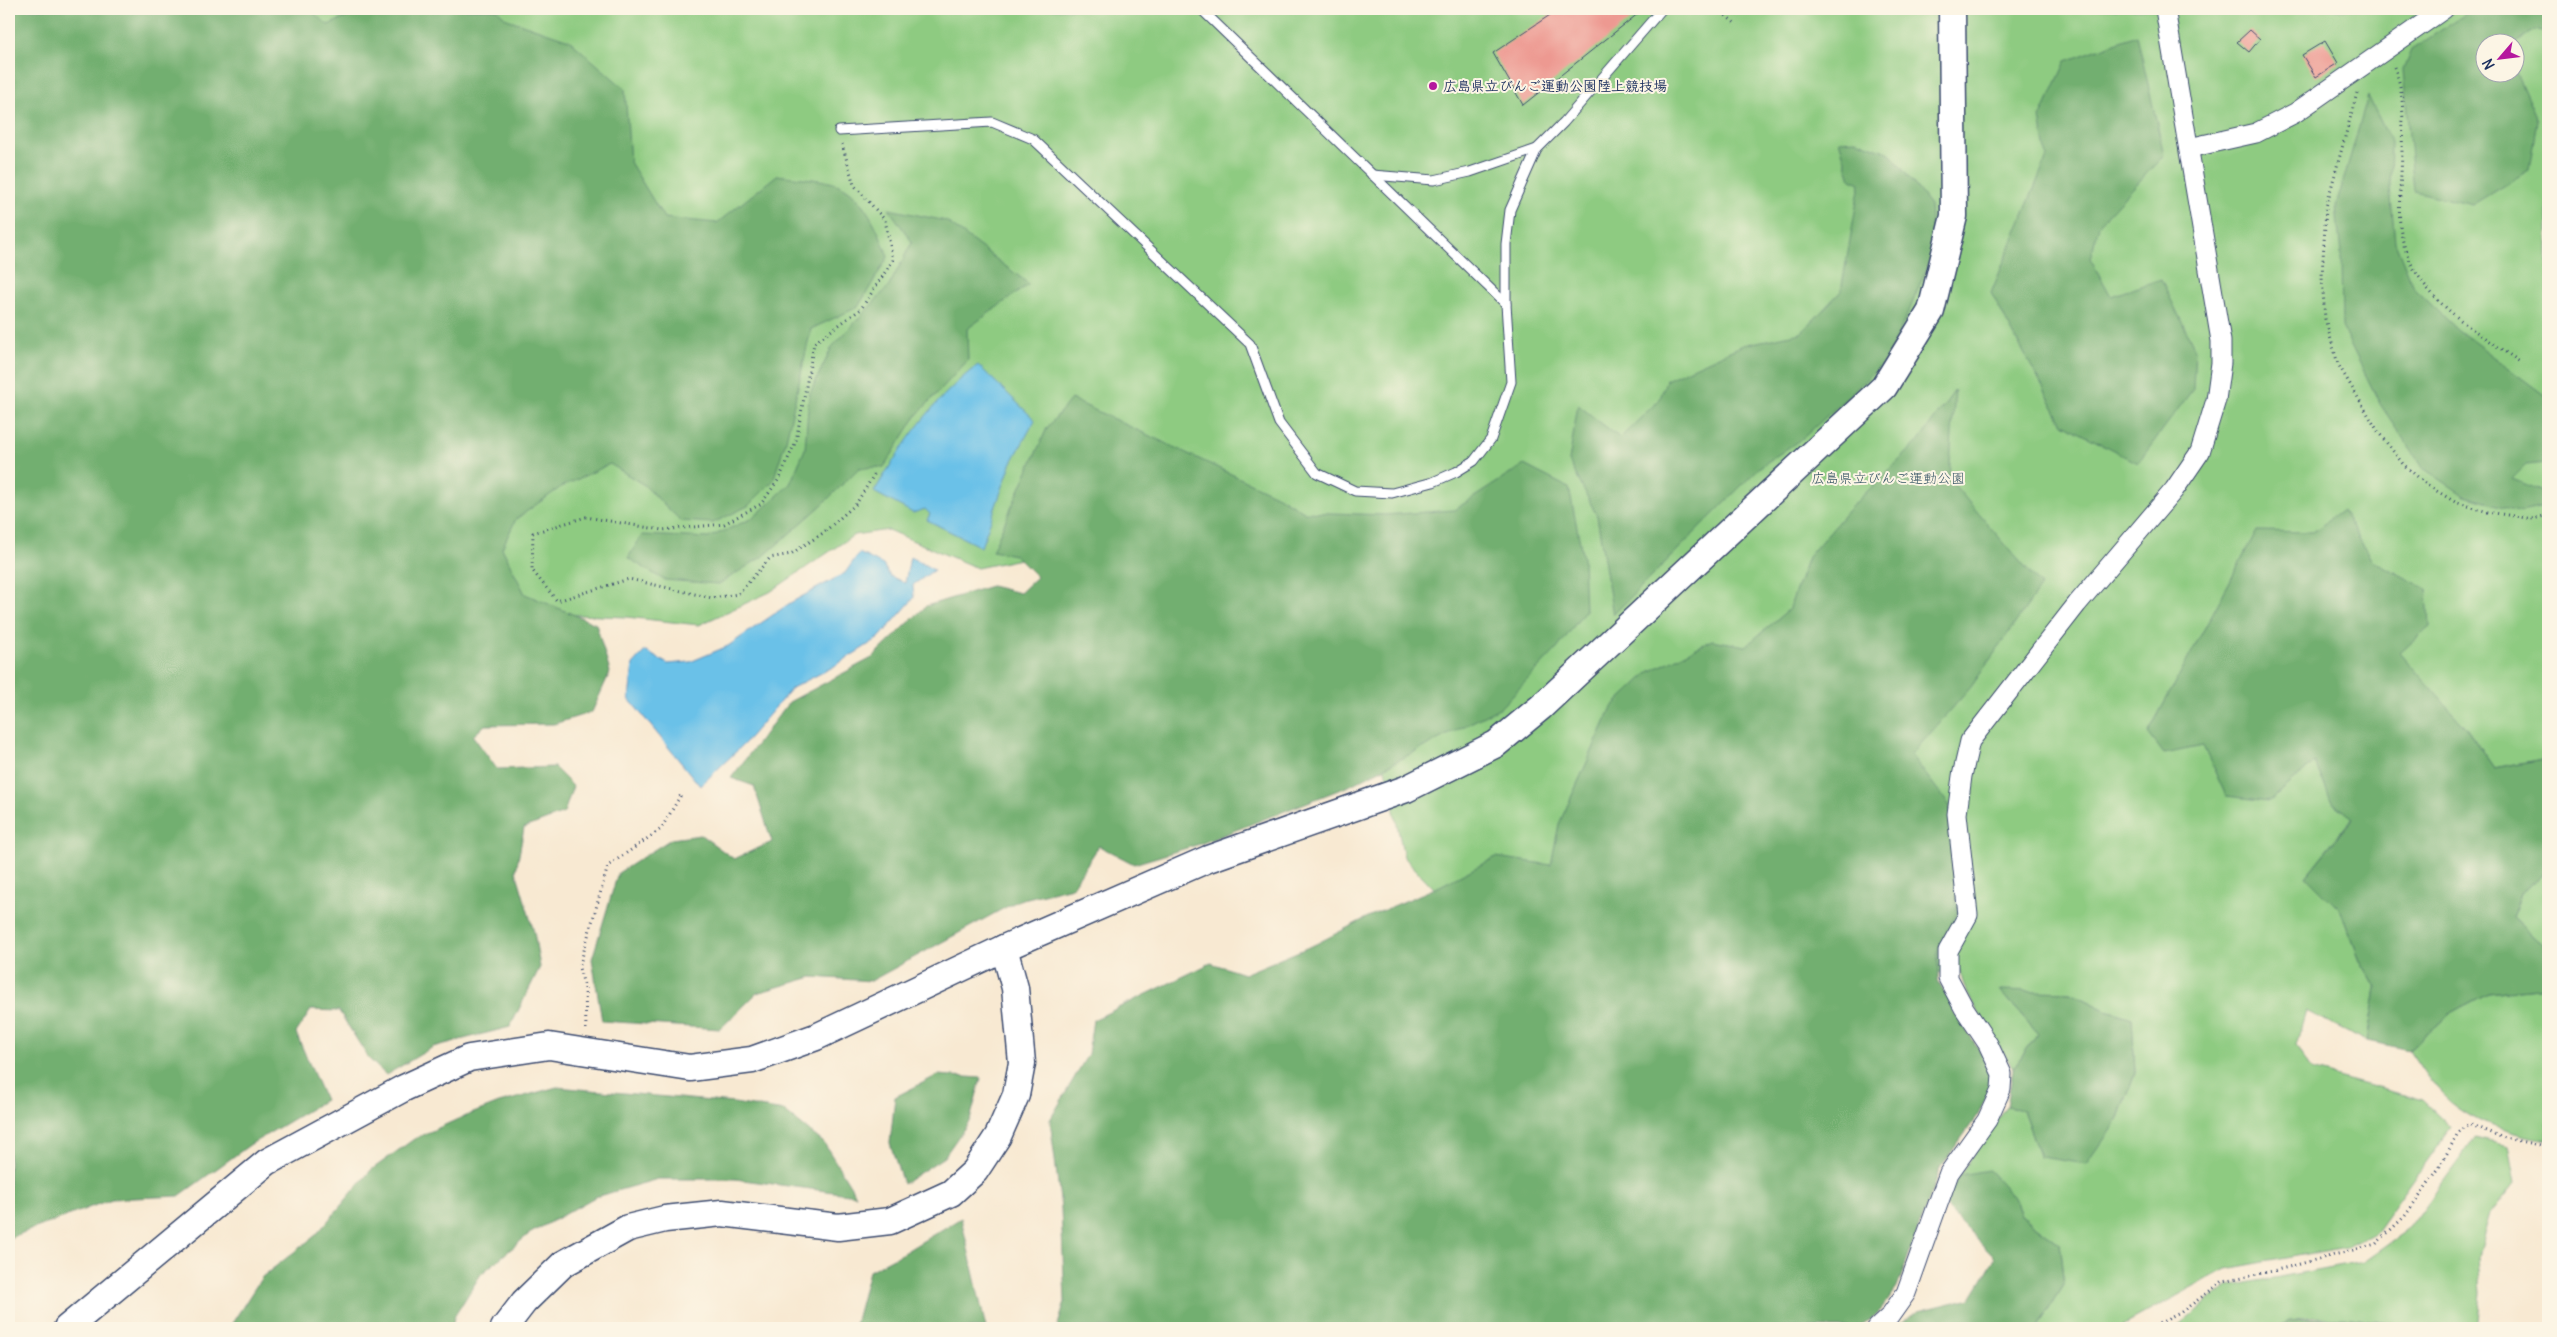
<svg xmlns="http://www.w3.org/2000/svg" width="2557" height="1337" font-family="Delius,'Klee One',sans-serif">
	<rect width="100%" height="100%" fill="#fcf5e5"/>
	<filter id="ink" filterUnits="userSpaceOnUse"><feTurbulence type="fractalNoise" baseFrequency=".02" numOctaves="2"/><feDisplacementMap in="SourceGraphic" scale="10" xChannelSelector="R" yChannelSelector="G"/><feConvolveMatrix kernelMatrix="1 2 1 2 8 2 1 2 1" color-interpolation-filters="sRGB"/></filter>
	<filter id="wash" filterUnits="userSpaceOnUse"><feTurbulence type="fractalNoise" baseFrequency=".0096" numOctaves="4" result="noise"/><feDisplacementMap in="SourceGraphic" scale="20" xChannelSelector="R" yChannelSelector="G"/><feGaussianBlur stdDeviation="1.12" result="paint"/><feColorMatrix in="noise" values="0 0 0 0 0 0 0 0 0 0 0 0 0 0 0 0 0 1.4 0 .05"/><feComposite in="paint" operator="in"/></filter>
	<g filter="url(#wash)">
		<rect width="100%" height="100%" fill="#f8e9d2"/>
		<!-- green -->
		<g fill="#8ecb81" stroke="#547d70" fill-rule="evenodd">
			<path d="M 108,9 L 2548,9 L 2548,758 L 2494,768 L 2466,728 L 2331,801 L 2353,817 L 2306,876 L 2341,911 L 2360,960 L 2376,988 L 2367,1041 L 2306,1011 L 2296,1045 L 2311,1070 L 2423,1100 L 2451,1127 L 2376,1232 L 2346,1247 L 2226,1269 L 2118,1328 L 2037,1328 L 2064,1285 L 2059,1243 L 2021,1215 L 2013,1196 L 1959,1175 L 2007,1107 L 2023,1110 L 2040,1157 L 2119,1118 L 2135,1073 L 2132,1018 L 2106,1010 L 2070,992 L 2001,991 L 2038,1034 L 2013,1068 C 2001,1047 1960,993 1961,971 L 1897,976 L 1473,929 L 1404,857 L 1379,741 L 1059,551 L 977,568 L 888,530 L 854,535 L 770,592 L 699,625 L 626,617 L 506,612 ZM 2484,42 L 2514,42 L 2514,72 L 2484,72 Z"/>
			<polygon points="2548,869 2548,950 2512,917 2521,894"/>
			<path d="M 2548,980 L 2548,1140 C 2509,1134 2466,1121 2438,1090 C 2427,1078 2418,1063 2409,1050 L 2452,1012 L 2488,993 L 2547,987 Z"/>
			<path d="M 2475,1138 L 2508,1146 L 2515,1183 L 2490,1214 L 2478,1256 L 2481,1293 L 2477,1328 L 2408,1328 L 2406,1326 C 2368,1320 2311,1308 2277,1328 L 2176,1328 L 2227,1287 L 2364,1261 L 2408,1230 Z"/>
		</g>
		<!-- forest -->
		<g fill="#72af6f" stroke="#466f66">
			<path d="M 9,9 L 309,9 L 328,25 L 366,9 L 496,9 L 507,19 L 569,40 L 625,89 L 630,162 L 664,218 L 717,223 L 777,175 C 796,178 821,178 839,185 C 864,195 880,233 888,257 L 858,307 L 811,329 L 786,440 L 773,481 L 748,506 L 713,523 L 681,521 L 644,485 L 610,464 L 561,487 L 516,519 L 502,548 L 525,594 L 596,624 L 610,672 L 592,712 L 554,724 L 485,725 L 473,736 L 497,769 L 554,767 L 573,786 L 564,813 L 524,828 L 516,871 L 534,932 L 540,967 L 510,1027 L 433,1047 L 386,1075 L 369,1059 L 339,1011 L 311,1010 L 296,1033 L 325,1100 L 251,1144 L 179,1196 L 112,1199 L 9,1238 Z"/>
			<polygon points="2473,9 2548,9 2548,34 2535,30 2515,44 2484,42 2484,72 2514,72 2515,70 2537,120 2529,170 2472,205 2414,191 2403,70 2411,50"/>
			<polygon points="2137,35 2164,155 2100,223 2090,258 2111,296 2161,279 2195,349 2193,389 2138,463 2063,424 1991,293 2047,157 2040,118 2066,61"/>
			<polygon points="2368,96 2391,142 2390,187 2395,242 2414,288 2458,330 2548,397 2548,463 2526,465 2512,479 2548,493 2548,506 2521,512 2465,496 2423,468 2380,404 2342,327 2341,255 2336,206"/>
			<polygon points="1856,140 1890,153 1930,205 1933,252 1910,309 1884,363 1804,437 1760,467 1613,615 1597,516 1569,461 1578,405 1620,438 1660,399 1666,380 1743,345 1801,333 1841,291 1860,183 1851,179 1839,141"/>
			<polygon points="889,209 946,221 1029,284 967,329 968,360 916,416 884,467 859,468 822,505 765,555 719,584 664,580 628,558 642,535 708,538 753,518 790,484 805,449 809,395 832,347 889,286 912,242"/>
			<polygon points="1955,390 1949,479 2041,586 1971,687 1911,755 1950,806 1957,913 1938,949 1938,980 1955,1013 1979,1049 1992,1076 1991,1086 1978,1115 1940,1168 1897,1288 1881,1310 1870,1320 1853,1328 1057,1328 1065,1302 1061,1208 1050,1120 1088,1054 1093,1020 1211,963 1244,974 1316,944 1370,916 1440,886 1496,857 1551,865 1559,824 1612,707 1649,672 1712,640 1746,646 1789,609 1808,557 1849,509 1917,443"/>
			<polygon points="1071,399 1278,496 1304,512 1385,515 1454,510 1524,465 1569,488 1583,558 1585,611 1557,649 1501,707 1349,786 1200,844 1134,864 1099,846 1072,887 1019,900 871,981 812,977 757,993 720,1029 602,1021 592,959 618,873 671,839 701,835 734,859 772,842 754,786 731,778 789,702 872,658 926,606 991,586 1020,593 1037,577 1015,555 992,551 1047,428"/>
			<polygon points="2342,510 2372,560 2427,589 2429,627 2400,653 2466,728 2494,768 2548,758 2548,869 2521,894 2512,917 2548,950 2547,987 2488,993 2452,1012 2409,1050 2367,1041 2376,988 2360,960 2341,911 2306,876 2353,818 2331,801 2315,762 2270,801 2226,796 2203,746 2164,754 2148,733 2257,531 2313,532"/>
			<polygon points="2000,990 2070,992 2106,1010 2132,1018 2135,1073 2119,1118 2087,1164 2040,1157 2023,1110 2007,1107 2013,1068 2038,1034"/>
			<polygon points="938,1075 981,1078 970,1120 944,1157 903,1184 890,1143 895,1097"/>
			<polygon points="557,1087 734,1103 784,1111 824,1143 856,1195 735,1179 658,1179 595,1197 529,1234 481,1274 454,1317 452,1328 229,1328 262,1277 316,1235 371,1170 414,1139 458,1119 499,1103"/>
			<polygon points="1989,1170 2013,1196 2021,1215 2059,1243 2064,1285 2037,1328 1893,1328 1919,1311 1971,1298 1995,1258 1944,1205 1959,1175"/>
			<polygon points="961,1218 986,1328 854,1328 869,1271 903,1253"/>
			<polygon points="2346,1317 2406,1326 2408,1328 2277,1328 2290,1321"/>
		</g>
		<!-- water -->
		<g fill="#6bc1e8" stroke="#4378a3">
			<path d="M 978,365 L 1035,420 L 1011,464 L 981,547 L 927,520 L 930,514 L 925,509 L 913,513 L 874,492 C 902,445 934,398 978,365 Z"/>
			<polygon points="859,553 883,565 890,576 905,583 910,557 934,570 913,585 914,598 879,638 833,667 792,688 744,744 700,786 629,699 633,664 645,651 668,664 690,662 728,646 790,603 845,573"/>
		</g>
		<g id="blocks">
			<!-- building -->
			<g fill="#ed9991">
				<polygon points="1559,9 1644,9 1523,105 1493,53"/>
				<polygon points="2250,30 2260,39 2249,52 2237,42"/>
				<polygon points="2325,41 2338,63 2316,77 2302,55"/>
			</g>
		</g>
	</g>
	<g filter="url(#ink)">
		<use href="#blocks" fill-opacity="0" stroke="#3c4b6f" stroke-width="1"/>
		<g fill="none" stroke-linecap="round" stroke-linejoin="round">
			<defs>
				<g id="lane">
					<polyline points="1201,9 1506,304"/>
					<polyline points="839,131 992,122 1033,139 1250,344 1279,423 1317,473 1355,491 1392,493 1433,482 1456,472 1474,461 1491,439 1511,382 1506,304 1506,244 1510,210 1537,149 1564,122 1662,9"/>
					<polyline points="1372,175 1434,180 1470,172 1537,149"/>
				</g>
				<g id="street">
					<polyline points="2189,148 2256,133 2295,113 2444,9"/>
					<polyline points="1877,1328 1889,1317 1906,1293 1949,1173 1987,1120 2001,1089 2002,1074 1988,1044 1964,1008 1948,978 1948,951 1968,915 1957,814 1962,776 1970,741 2077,604 2174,490 2200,452 2216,400 2221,363 2221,341 2165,9"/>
				</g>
				<g id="secondary">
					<polyline points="67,1328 267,1162 404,1088 469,1058 549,1046 690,1068 752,1060 816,1037 1004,948 1208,859 1406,789 1496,744 1541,707 1884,387 1931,311 1954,216 1952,9"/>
					<polyline points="504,1328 524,1302 563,1264 628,1228 665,1219 722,1213 838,1227 890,1221 951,1193 975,1171 998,1136 1016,1095 1022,1063 1015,988 1004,948"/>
				</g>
			</defs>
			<!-- lane casing -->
			<use href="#lane" stroke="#3c4b6f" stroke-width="11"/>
			<!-- street casing -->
			<use href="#street" stroke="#3c4b6f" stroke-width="21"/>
			<!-- secondary casing -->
			<use href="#secondary" stroke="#3c4b6f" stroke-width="29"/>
			<!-- path -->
			<g stroke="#3c4b6f" stroke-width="3" stroke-dasharray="1 4" stroke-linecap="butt">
				<polyline points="1718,9 1736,24"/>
				<path d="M 2394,67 C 2405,91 2403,122 2402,149 C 2402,172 2397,211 2401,232 C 2411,295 2473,329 2520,362"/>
				<polyline points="2357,93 2326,207 2322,277 2325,319 2338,364 2379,433 2403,464 2427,485 2455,502 2488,512 2533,519 2548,515"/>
				<polyline points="842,144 854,185 885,220 893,260 861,309 814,343 796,441 779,479 761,504 724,524 662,530 586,517 533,533 532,570 557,601 629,579 712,598 738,594 770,558 791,554 823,533 856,504 875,473"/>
				<polyline points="586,1029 585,988 579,968 608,866 661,829 682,793"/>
				<polyline points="2150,1328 2180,1313 2223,1281 2273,1271 2376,1244 2405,1216 2439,1168 2458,1133 2469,1124 2501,1137 2548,1147"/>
			</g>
			<!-- lane -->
			<use href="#lane" stroke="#fff" stroke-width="9"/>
			<!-- street -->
			<use href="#street" stroke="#fff" stroke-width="19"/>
			<!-- secondary -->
			<use href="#secondary" stroke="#fff" stroke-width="26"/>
		</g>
	</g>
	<!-- markers -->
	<circle fill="#b5179e" stroke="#fcf5e5" stroke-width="2" cx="1433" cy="86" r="5"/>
	<g text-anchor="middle" stroke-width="4" stroke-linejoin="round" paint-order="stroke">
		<!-- poi labels -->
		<g font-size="14" font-weight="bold" fill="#1b2f5e" stroke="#fcf5e5" text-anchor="start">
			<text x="1443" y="91">広島県立びんご運動公園陸上競技場</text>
		</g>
		<!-- park labels -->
		<g font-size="14" fill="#385667" stroke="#fcf5e5">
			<text x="1888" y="483">広島県立びんご運動公園</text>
		</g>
	</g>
	<!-- margin -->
	<rect width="2557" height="1337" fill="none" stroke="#fcf5e5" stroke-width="30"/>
	<!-- north arrow -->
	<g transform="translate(2500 58) rotate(242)"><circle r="24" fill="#fcf5e5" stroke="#a2a6af"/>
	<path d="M0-4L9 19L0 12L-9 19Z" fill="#b5179e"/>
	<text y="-8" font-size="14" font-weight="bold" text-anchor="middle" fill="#1b2f5e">N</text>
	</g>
</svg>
